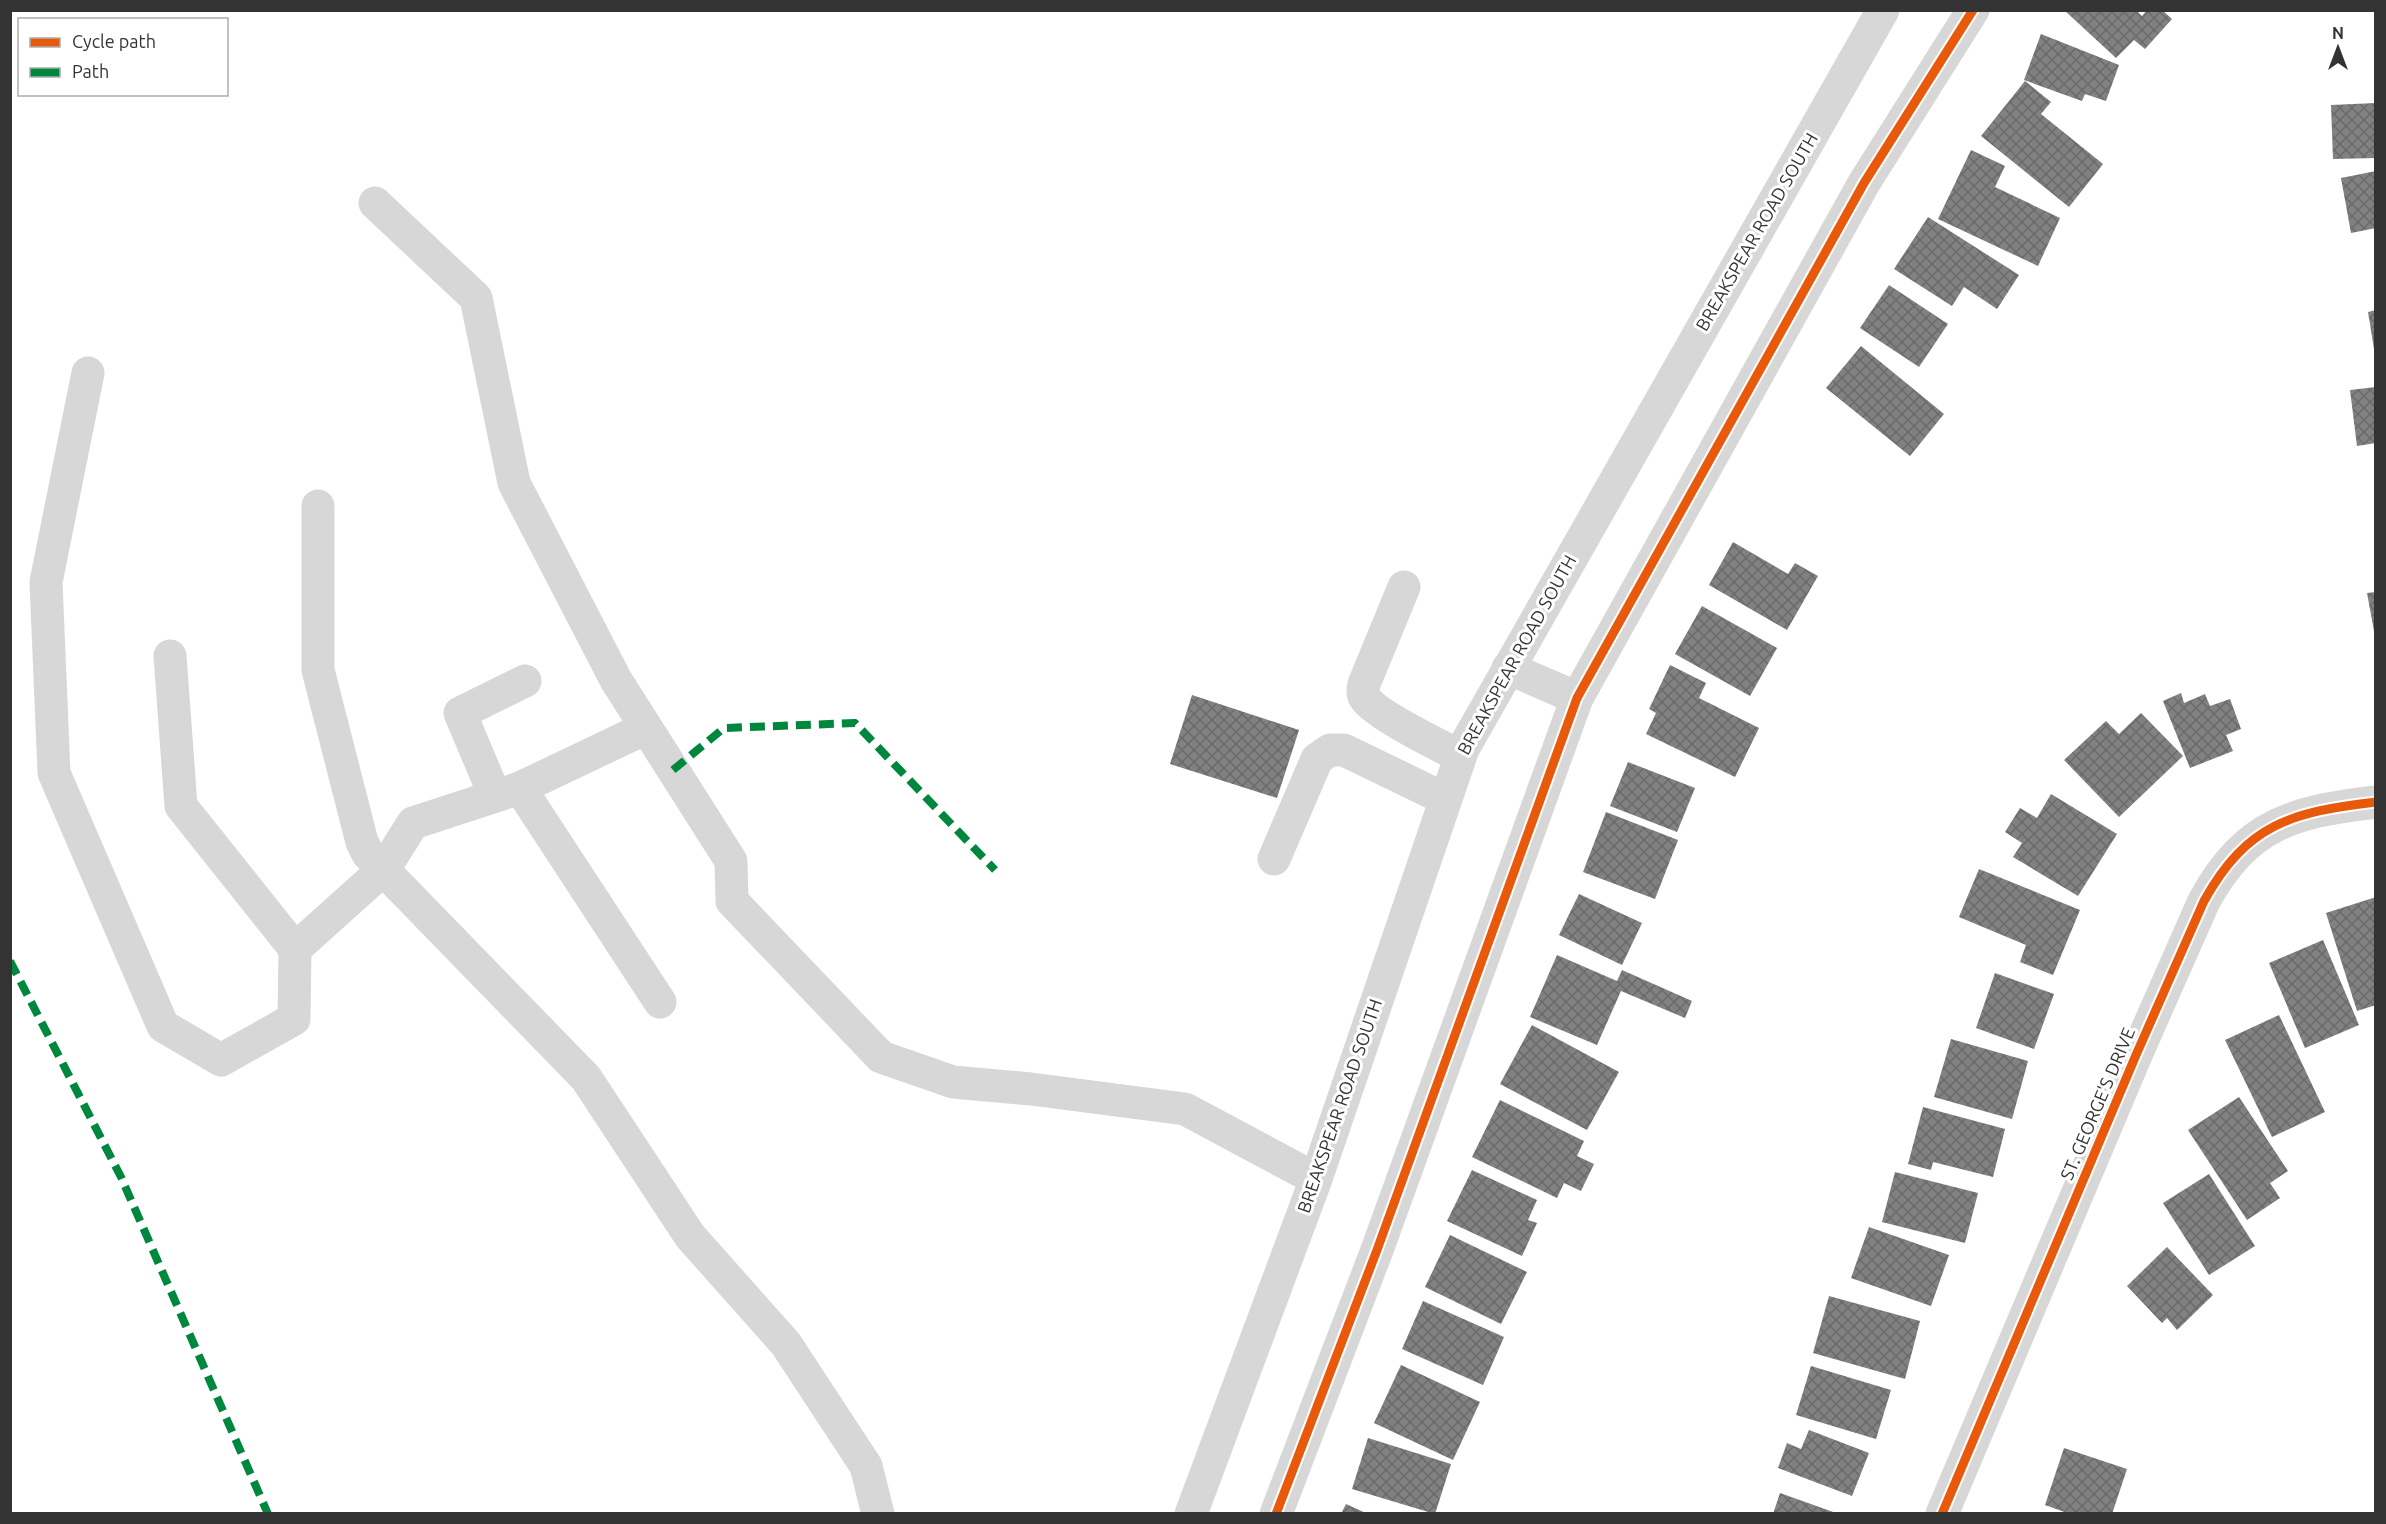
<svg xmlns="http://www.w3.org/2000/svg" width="2386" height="1524" font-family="Ubuntu,sans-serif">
	<defs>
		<pattern id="building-cross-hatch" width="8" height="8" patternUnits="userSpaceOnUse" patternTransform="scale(1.5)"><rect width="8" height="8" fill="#818181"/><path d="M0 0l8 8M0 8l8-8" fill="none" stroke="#6a6a6a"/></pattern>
	</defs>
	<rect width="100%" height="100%" fill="#fff"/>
	<!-- building -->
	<g fill="url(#building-cross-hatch)">
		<polygon points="2064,10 2136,10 2142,16 2147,10 2162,10 2172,19 2145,49 2134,40 2116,58"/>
		<polygon points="2041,34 2119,65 2106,101 2085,94 2082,101 2024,80"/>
		<polygon points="2025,81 2051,102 2041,114 2103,164 2069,207 1981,136"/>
		<polygon points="2376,103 2376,158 2333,159 2331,105"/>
		<polygon points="1971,150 2005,166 1995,187 2060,218 2038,266 1938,219"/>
		<polygon points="2376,171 2376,228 2351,233 2341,178"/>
		<polygon points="1928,217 2019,275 1997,309 1964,287 1952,306 1894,269"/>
		<polygon points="1889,285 1948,324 1919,367 1860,328"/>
		<polygon points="2376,310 2376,349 2374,349 2368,312"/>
		<polygon points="1861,346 1944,414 1910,456 1826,388"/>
		<polygon points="2376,387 2376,443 2357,446 2350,390"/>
		<polygon points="1733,542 1788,574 1795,563 1818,576 1787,630 1709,585"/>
		<polygon points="2376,592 2376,631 2374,631 2367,593"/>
		<polygon points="1702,606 1777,648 1750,696 1675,654"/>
		<polygon points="1670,665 1706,683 1699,698 1759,728 1735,777 1646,734 1656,713 1649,709"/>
		<polygon points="2181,693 2184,703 2205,694 2210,706 2230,699 2241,729 2226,735 2233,751 2190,768 2163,701"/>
		<polygon points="1192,695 1299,730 1277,798 1170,764"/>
		<polygon points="2141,713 2183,756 2119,817 2064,760 2106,721 2119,734"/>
		<polygon points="1628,762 1695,788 1677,832 1610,806"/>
		<polygon points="2051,794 2117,834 2078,896 2013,857 2022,843 2005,832 2020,808 2037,818"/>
		<polygon points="1606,812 1678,840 1655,899 1583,872"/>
		<polygon points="1979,869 2080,910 2053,975 2020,962 2026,945 1959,917"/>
		<polygon points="1579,894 1642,923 1622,965 1559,935"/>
		<polygon points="2376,897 2376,1005 2357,1011 2326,913"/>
		<polygon points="2323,940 2359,1025 2305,1048 2269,963"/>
		<polygon points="1557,955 1617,981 1622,970 1692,1001 1685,1018 1621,991 1597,1045 1530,1017"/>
		<polygon points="1995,973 2054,994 2034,1049 1976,1028"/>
		<polygon points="2279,1015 2325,1112 2272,1137 2225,1040"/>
		<polygon points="1532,1025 1619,1072 1587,1130 1500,1084"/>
		<polygon points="1951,1039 2028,1061 2012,1119 1934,1097"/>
		<polygon points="2239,1097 2288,1171 2270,1183 2280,1198 2247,1220 2188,1130"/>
		<polygon points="1500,1100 1584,1141 1577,1156 1594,1164 1581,1191 1564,1183 1557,1198 1472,1157"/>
		<polygon points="1923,1107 2005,1129 1993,1177 1933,1162 1931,1170 1908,1164"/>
		<polygon points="1472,1170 1537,1200 1528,1220 1537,1223 1522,1256 1447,1221"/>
		<polygon points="1895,1172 1978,1193 1965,1243 1882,1222"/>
		<polygon points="2209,1174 2255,1246 2209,1275 2163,1203"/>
		<polygon points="1869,1227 1949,1255 1931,1306 1851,1278"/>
		<polygon points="1450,1235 1527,1272 1501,1324 1425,1287"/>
		<polygon points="2167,1247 2213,1295 2177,1330 2167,1318 2162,1323 2127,1286"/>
		<polygon points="1829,1296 1920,1321 1905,1379 1813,1353"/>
		<polygon points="1423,1301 1504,1337 1483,1385 1402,1349"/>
		<polygon points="1401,1365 1480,1402 1453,1460 1374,1423"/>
		<polygon points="1811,1366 1891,1390 1876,1439 1796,1415"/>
		<polygon points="1809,1430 1869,1453 1852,1496 1778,1468 1787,1443 1801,1449"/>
		<polygon points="1368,1438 1451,1464 1435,1514 1352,1489"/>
		<polygon points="2064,1448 2127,1469 2112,1514 2070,1514 2045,1505"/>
		<polygon points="1780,1493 1836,1513 1836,1514 1773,1514"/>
		<polygon points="1346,1504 1368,1514 1341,1514"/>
	</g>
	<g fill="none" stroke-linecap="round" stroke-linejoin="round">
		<!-- minor -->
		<g stroke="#d7d7d7" stroke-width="33">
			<polyline points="375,203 476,298 514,483 616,680 731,861 732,901 881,1057 953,1082 1031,1089 1185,1109 1316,1179"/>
			<polyline points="88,373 46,582 54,773 163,1026 221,1060 294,1019 295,949"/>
			<polyline points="318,506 318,670 362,842 368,854 586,1078 690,1236 786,1344 866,1466 878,1514"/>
			<path d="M 1404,587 L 1364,684 C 1363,689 1362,694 1365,698 C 1375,714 1440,746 1460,756"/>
			<polyline points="170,656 181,806 295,949 384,869 413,823 520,788"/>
			<polyline points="1508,668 1577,698"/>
			<polyline points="646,728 520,788 660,1002"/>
			<polyline points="495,796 460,713 525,681"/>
			<polyline points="1274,859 1317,759 1330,750 1344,750 1445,799"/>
			<polyline points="1191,1514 1316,1179 1463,749 1883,10"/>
			<polyline points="1276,1514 1377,1250 1577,698 1864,183 1973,10"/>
			<path d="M 1942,1514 L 2136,1055 L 2204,901 C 2247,823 2293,812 2376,802"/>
		</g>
		<!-- quiet -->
		<g stroke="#00873e" stroke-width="8" stroke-dasharray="15 8" stroke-linecap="butt">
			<polyline points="673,770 724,728 855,723 995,870"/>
			<polyline points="10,961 121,1177 268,1514"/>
		</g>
		<defs>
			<g id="cycleway">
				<polyline points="1276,1514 1377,1250 1577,698 1864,183 1973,10"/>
				<path d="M 1942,1514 L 2136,1055 L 2204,901 C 2247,823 2293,812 2376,802"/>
			</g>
		</defs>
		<!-- cycleway casing -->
		<use href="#cycleway" stroke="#fff" stroke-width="13"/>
		<!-- cycleway -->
		<use href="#cycleway" stroke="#e8590c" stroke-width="9"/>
	</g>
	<g text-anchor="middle" stroke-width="6" stroke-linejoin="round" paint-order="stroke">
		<!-- street labels -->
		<g font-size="18" fill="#333" stroke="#fff">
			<text transform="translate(1757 232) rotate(-60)" y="6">BREAKSPEAR ROAD SOUTH</text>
			<text transform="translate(1517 655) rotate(-61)" y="6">BREAKSPEAR ROAD SOUTH</text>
			<text transform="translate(2098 1104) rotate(-67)" y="6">ST. GEORGE'S DRIVE</text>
			<text transform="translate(1340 1106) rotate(-71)" y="6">BREAKSPEAR ROAD SOUTH</text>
		</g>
	</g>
	<!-- border -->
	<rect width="2386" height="1524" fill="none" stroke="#333333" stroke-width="24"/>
	<!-- legend -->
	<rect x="18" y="18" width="210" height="78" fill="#ffffff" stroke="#adadad" stroke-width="1.5"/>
	<rect x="30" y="38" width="30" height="9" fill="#e8590c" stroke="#adadad" stroke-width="1.5"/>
	<text x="72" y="48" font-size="18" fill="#333333">Cycle path</text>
	<rect x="30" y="68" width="30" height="9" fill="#00873e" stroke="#adadad" stroke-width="1.5"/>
	<text x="72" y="78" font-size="18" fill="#333333">Path</text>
	<!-- north arrow -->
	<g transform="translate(2338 48)" stroke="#ffffff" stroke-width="4.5" paint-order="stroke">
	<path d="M0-4.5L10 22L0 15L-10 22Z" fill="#333333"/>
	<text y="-9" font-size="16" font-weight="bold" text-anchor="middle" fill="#333333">N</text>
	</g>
</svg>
